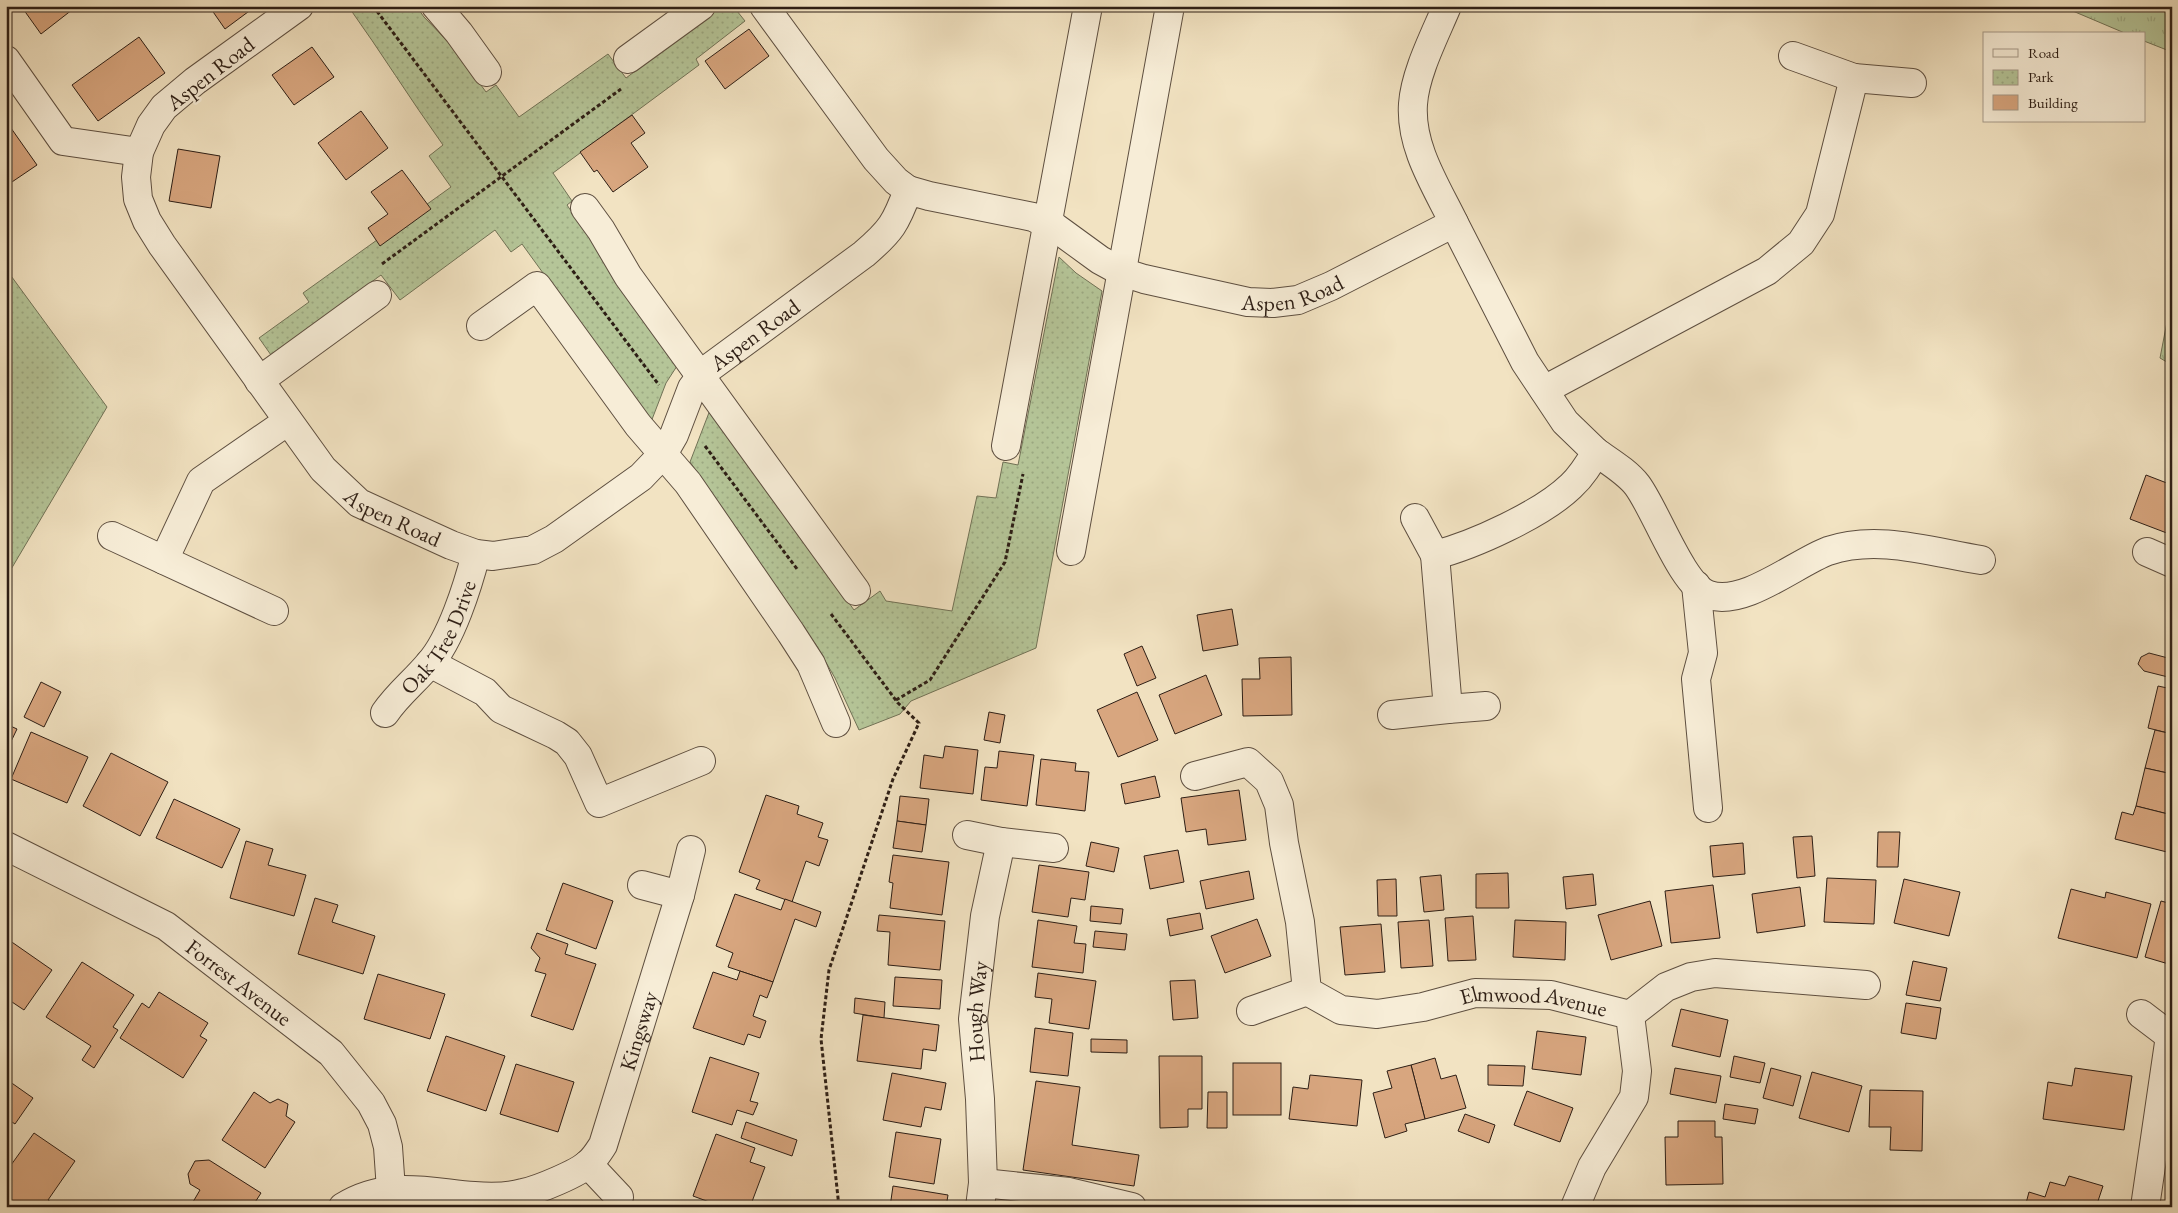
<svg xmlns="http://www.w3.org/2000/svg" width="2178" height="1213" font-family="'EB Garamond',serif">
	<defs>
		<pattern id="grass-tufts" width="24" height="20" patternUnits="userSpaceOnUse" patternTransform="scale(1.25)"><rect width="24" height="20" fill="#b5c598"/><path d="M3 7l-1-3M5 7V3M7 7l1-3M15 17l-1-3M17 17v-4M19 17l1-3" fill="none" stroke="#9ca982"/></pattern>
		<pattern id="park-dots" width="8" height="8" patternUnits="userSpaceOnUse" patternTransform="scale(1.25)"><rect width="8" height="8" fill="#b5c598"/><path d="M2 2h.1M6 6h.1" fill="none" stroke="#9ca982" stroke-width="1.8" stroke-linecap="round"/></pattern>
	</defs>
	<rect width="100%" height="100%" fill="#f2e3c2"/>
	<filter id="stains"><feTurbulence type="fractalNoise" baseFrequency=".004" numOctaves="4"/><feColorMatrix values="0 0 0 0 .2 0 0 0 0 .09 0 0 0 0 .02 0 0 0 .5 -.17"/></filter>
	<radialGradient id="worn" r=".72"><stop offset=".6" stop-color="#630" stop-opacity="0"/><stop offset="1" stop-color="#630" stop-opacity=".3"/></radialGradient>
	<!-- grass -->
	<g fill="url(#grass-tufts)" stroke="#717256">
		<polygon points="2061,6 2172,6 2172,52 2144,41 2144,34 2127,34"/>
		<polygon points="2172,296 2172,365 2160,358"/>
	</g>
	<!-- park -->
	<g fill="url(#park-dots)" stroke="#717256">
		<path d="M 348,6 L 416,6 L 424,17 L 454,48 L 486,92 L 496,85 L 519,117 L 608,54 L 626,78 L 722,6 L 733,6 L 745,21 L 696,59 L 699,65 L 553,173 L 572,201 L 567,205 L 677,366 L 666,383 L 651,422 L 522,244 L 511,252 L 495,230 L 400,300 L 381,275 L 271,355 L 259,338 L 309,302 L 303,293 L 451,187 L 429,156 L 443,145 C 410,99 381,52 348,6 Z"/>
		<polygon points="1059,257 1076,273 1102,291 1036,648 911,701 900,714 859,730 835,678 816,645 768,579 746,542 690,462 710,410 854,610 880,591 886,601 952,611 977,496 996,498 1003,462 1018,465"/>
		<polygon points="6,269 107,407 10,571 6,567"/>
	</g>
	<!-- building -->
	<g fill="#d8a67f" stroke="#2d1e15">
		<polygon points="21,6 77,6 41,34"/>
		<polygon points="209,6 256,6 225,29"/>
		<polygon points="749,29 769,56 725,89 705,61"/>
		<polygon points="139,37 165,73 98,121 72,85"/>
		<polygon points="312,47 334,77 294,105 272,75"/>
		<polygon points="361,111 388,148 346,180 318,143"/>
		<polygon points="632,115 645,133 631,143 648,167 613,192 597,170 594,172 580,152"/>
		<polygon points="6,121 37,165 6,186"/>
		<polygon points="178,149 220,156 211,208 169,201"/>
		<polygon points="402,170 431,209 380,246 368,228 388,214 371,192"/>
		<polygon points="2146,475 2172,485 2172,535 2130,519"/>
		<polygon points="1232,609 1238,645 1203,651 1197,615"/>
		<polygon points="2172,642 2172,678 2144,671 2138,664 2141,657 2149,653 2168,658"/>
		<polygon points="1142,646 1156,678 1137,686 1124,654"/>
		<polygon points="1291,657 1292,715 1243,716 1242,679 1260,679 1259,658"/>
		<polygon points="1206,675 1222,715 1175,734 1159,695"/>
		<polygon points="41,682 61,692 44,727 24,717"/>
		<polygon points="2158,686 2172,689 2172,734 2148,728"/>
		<polygon points="1137,692 1158,740 1118,757 1097,710"/>
		<polygon points="989,712 1005,715 1000,743 984,740"/>
		<polygon points="6,724 17,729 6,752"/>
		<polygon points="2155,730 2172,734 2172,774 2145,768"/>
		<polygon points="31,732 88,757 67,803 11,779"/>
		<polygon points="945,746 978,750 973,794 920,788 924,755 943,758"/>
		<polygon points="999,751 1034,755 1027,806 981,800 985,767 997,768"/>
		<polygon points="111,753 168,782 140,836 83,806"/>
		<polygon points="1041,759 1076,763 1075,771 1089,772 1085,811 1036,805"/>
		<polygon points="2145,768 2172,774 2172,815 2136,806"/>
		<polygon points="1155,776 1160,797 1125,804 1121,784"/>
		<polygon points="1239,790 1246,840 1208,845 1206,829 1186,832 1181,798"/>
		<polygon points="766,795 799,806 797,814 823,823 818,837 828,840 819,866 806,861 792,902 756,889 760,880 739,872"/>
		<polygon points="900,796 929,799 926,825 897,821"/>
		<polygon points="174,799 240,829 222,868 156,838"/>
		<polygon points="2136,806 2172,815 2171,853 2115,839 2122,812 2133,815"/>
		<polygon points="897,821 926,825 922,852 893,848"/>
		<polygon points="1878,832 1900,832 1898,867 1877,867"/>
		<polygon points="1812,836 1815,876 1797,878 1793,837"/>
		<polygon points="246,841 273,849 268,865 306,875 294,916 230,898"/>
		<polygon points="1091,842 1119,848 1114,872 1086,866"/>
		<polygon points="1743,843 1745,874 1713,877 1710,846"/>
		<polygon points="1178,850 1184,882 1150,889 1144,856"/>
		<polygon points="893,855 949,862 942,915 890,908 893,883 889,882"/>
		<polygon points="1039,865 1089,872 1085,900 1071,898 1068,917 1032,912"/>
		<polygon points="1249,871 1254,899 1206,909 1200,881"/>
		<polygon points="1508,873 1509,908 1476,908 1476,874"/>
		<polygon points="1593,874 1596,905 1566,909 1563,877"/>
		<polygon points="1441,875 1444,910 1424,912 1420,877"/>
		<polygon points="1827,878 1876,880 1874,924 1824,922"/>
		<polygon points="1396,879 1397,916 1378,916 1377,880"/>
		<polygon points="1904,879 1960,892 1949,936 1894,923"/>
		<polygon points="563,883 613,901 596,949 546,930"/>
		<polygon points="1713,885 1720,938 1671,943 1665,891"/>
		<polygon points="1800,887 1805,926 1757,933 1752,894"/>
		<polygon points="2071,889 2105,898 2106,892 2151,904 2137,958 2058,938"/>
		<polygon points="735,894 781,910 785,899 821,912 816,927 795,919 773,982 728,967 733,953 716,946"/>
		<polygon points="315,898 338,905 332,922 375,936 363,974 298,954"/>
		<polygon points="1650,901 1662,946 1611,960 1598,915"/>
		<polygon points="2161,901 2172,904 2172,965 2145,957"/>
		<polygon points="1091,906 1123,909 1121,924 1090,921"/>
		<polygon points="1200,913 1203,929 1170,936 1167,919"/>
		<polygon points="879,915 945,921 940,970 888,965 890,932 877,931"/>
		<polygon points="1473,916 1476,960 1448,961 1445,918"/>
		<polygon points="1257,919 1271,956 1225,973 1211,936"/>
		<polygon points="1038,920 1077,926 1074,943 1086,944 1083,973 1032,967"/>
		<polygon points="1429,920 1433,966 1401,968 1398,922"/>
		<polygon points="1515,920 1566,922 1565,960 1513,957"/>
		<polygon points="1381,924 1385,972 1345,975 1340,927"/>
		<polygon points="1095,931 1127,934 1125,950 1093,947"/>
		<polygon points="537,933 568,944 565,954 596,964 573,1030 531,1016 546,974 535,971 540,958 531,948"/>
		<polygon points="6,938 52,970 24,1010 6,998"/>
		<polygon points="1913,961 1947,968 1940,1001 1906,995"/>
		<polygon points="82,962 134,995 113,1027 118,1030 94,1068 82,1060 91,1046 46,1017"/>
		<polygon points="740,971 773,982 767,998 760,995 753,1016 766,1021 760,1038 748,1034 744,1045 693,1028 713,972 737,980"/>
		<polygon points="1038,973 1096,981 1089,1029 1049,1023 1052,999 1035,997"/>
		<polygon points="378,974 445,994 430,1039 364,1019"/>
		<polygon points="895,977 942,980 940,1009 893,1006"/>
		<polygon points="1195,980 1198,1018 1173,1020 1170,981"/>
		<polygon points="159,992 208,1023 200,1036 207,1040 183,1078 120,1038 142,1003 149,1008"/>
		<polygon points="855,998 885,1002 884,1018 854,1013"/>
		<polygon points="1906,1003 1941,1008 1936,1039 1901,1033"/>
		<polygon points="1681,1009 1728,1020 1720,1057 1672,1046"/>
		<polygon points="863,1015 939,1025 936,1051 923,1049 921,1069 857,1061"/>
		<polygon points="1035,1028 1073,1033 1068,1076 1030,1072"/>
		<polygon points="1537,1031 1586,1037 1581,1075 1532,1069"/>
		<polygon points="446,1036 505,1056 486,1111 427,1091"/>
		<polygon points="1091,1039 1127,1040 1127,1053 1091,1052"/>
		<polygon points="1159,1056 1202,1056 1202,1109 1188,1109 1188,1127 1160,1128"/>
		<polygon points="1734,1056 1765,1063 1760,1083 1730,1077"/>
		<polygon points="710,1057 759,1073 750,1101 758,1103 753,1115 737,1110 732,1125 692,1112"/>
		<polygon points="1435,1058 1441,1079 1456,1075 1466,1108 1425,1119 1411,1065"/>
		<rect x="1233" y="1063" width="48" height="52"/>
		<polygon points="516,1064 574,1082 558,1132 500,1114"/>
		<polygon points="1411,1065 1425,1119 1405,1124 1407,1131 1385,1138 1373,1093 1392,1088 1387,1071"/>
		<polygon points="1488,1065 1525,1066 1523,1086 1488,1085"/>
		<polygon points="1675,1068 1721,1076 1716,1103 1670,1094"/>
		<polygon points="1771,1068 1801,1076 1793,1106 1763,1098"/>
		<polygon points="2075,1068 2132,1076 2124,1130 2043,1119 2048,1082 2072,1086"/>
		<polygon points="1812,1072 1862,1086 1849,1132 1799,1118"/>
		<polygon points="892,1073 946,1083 941,1110 925,1107 921,1127 883,1120"/>
		<polygon points="1310,1075 1362,1080 1357,1126 1289,1119 1293,1087 1308,1089"/>
		<polygon points="6,1079 33,1098 15,1124 6,1118"/>
		<polygon points="1036,1081 1080,1087 1072,1145 1139,1155 1134,1186 1023,1170"/>
		<polygon points="1870,1090 1923,1091 1922,1151 1890,1150 1891,1127 1869,1127"/>
		<polygon points="1527,1091 1573,1108 1560,1142 1514,1125"/>
		<polygon points="254,1092 270,1103 278,1099 288,1104 286,1116 295,1122 265,1168 222,1140"/>
		<polygon points="1208,1092 1227,1092 1227,1128 1207,1128"/>
		<polygon points="1725,1104 1758,1109 1755,1124 1723,1119"/>
		<polygon points="1465,1114 1495,1125 1489,1143 1458,1131"/>
		<polygon points="1678,1121 1715,1121 1715,1137 1722,1137 1723,1184 1666,1185 1665,1137 1678,1137"/>
		<polygon points="746,1122 797,1140 792,1156 741,1138"/>
		<polygon points="896,1132 941,1139 934,1184 889,1177"/>
		<polygon points="34,1133 75,1161 48,1200 58,1207 15,1207 6,1201 6,1172"/>
		<polygon points="716,1134 755,1148 750,1162 765,1167 750,1207 723,1207 693,1196"/>
		<polygon points="209,1160 261,1193 252,1207 190,1207 200,1190 190,1184 188,1174 195,1161"/>
		<polygon points="2069,1176 2103,1186 2096,1207 2025,1207 2029,1192 2045,1197 2050,1182 2065,1186"/>
		<polygon points="893,1186 948,1195 946,1207 890,1207"/>
	</g>
	<g fill="none" stroke-linecap="round" stroke-linejoin="round">
		<defs>
			<g id="minor">
				<path id="s1" d="M 299,6 L 195,81 L 164,107 L 151,125 L 139,152 L 136,177 L 138,199 L 147,221 L 162,245 L 323,469 L 359,503 L 451,545 L 476,554 L 493,556 L 533,550 L 554,539 L 641,477 L 663,454 L 674,435 L 692,388 L 705,371 L 864,254 C 891,231 896,223 908,190 L 929,196 L 1033,217 L 1056,228 L 1100,260 L 1122,272 L 1144,279 L 1248,302 L 1273,303 L 1298,300 L 1331,286 L 1454,223 C 1436,186 1410,147 1413,104 C 1415,73 1435,35 1447,6"/>
				<polyline points="436,6 459,33 487,72"/>
				<polyline points="764,6 876,159 896,181 908,190"/>
				<polyline points="628,59 701,6"/>
				<polyline points="6,60 63,141 139,152"/>
				<polyline points="1854,78 1912,83"/>
				<polyline points="585,208 601,230 628,276 856,591"/>
				<polyline points="481,326 537,286 638,425 688,483 791,633 811,664 836,723"/>
				<polyline points="259,381 377,295"/>
				<polyline points="1544,390 1767,271 1801,243 1820,214 1854,78 1793,56"/>
				<polyline points="1006,446 1088,6"/>
				<path d="M 1596,452 C 1610,462 1627,472 1637,485 C 1656,510 1682,586 1709,595 C 1744,607 1796,563 1828,551 C 1877,534 1931,552 1981,560"/>
				<path d="M 1415,518 L 1435,555 C 1474,545 1542,514 1571,486 C 1582,476 1589,464 1596,452 L 1565,422 L 1525,362 L 1454,223"/>
				<polyline points="112,536 274,611"/>
				<polyline points="1071,551 1170,6"/>
				<polyline points="2147,552 2172,563"/>
				<polyline points="164,560 201,481 288,421"/>
				<polyline points="1696,585 1703,653 1696,679 1708,808"/>
				<polyline points="430,663 485,692 501,709 556,735 567,742 578,756 599,803 701,761"/>
				<polyline points="1448,709 1486,706"/>
				<path id="s2" d="M 385,713 C 398,694 415,681 429,664 C 451,640 468,585 476,554"/>
				<polyline points="1392,715 1448,709 1435,555"/>
				<path id="s3" d="M 1195,776 L 1248,762 L 1269,781 L 1279,805 L 1284,843 L 1300,922 L 1307,991 L 1341,1010 L 1377,1014 L 1423,1007 L 1475,993 L 1551,995 L 1630,1015 L 1637,1071 L 1634,1097 L 1592,1167 L 1575,1207"/>
				<polyline points="967,835 1001,842 1054,848"/>
				<path id="s4" d="M 6,846 L 166,926 L 331,1053 L 371,1103 L 382,1124 L 388,1147 L 391,1190"/>
				<polyline points="642,885 680,895"/>
				<polyline points="1251,1011 1307,991"/>
				<polyline points="2141,1014 2170,1036 2172,1036"/>
				<polyline points="1630,1015 1666,987 1691,977 1715,973 1866,985"/>
				<polyline points="588,1164 619,1197"/>
				<polyline points="983,1183 1069,1192 1132,1207"/>
				<path id="s5" d="M 343,1207 C 387,1180 427,1192 474,1196 C 488,1197 509,1197 523,1193 C 538,1190 579,1173 589,1163 C 595,1158 599,1151 603,1145 L 680,895 L 691,850"/>
				<path id="s6" d="M 980,1207 L 983,1183 L 980,1099 L 973,1019 L 985,916 L 1001,842"/>
				<polyline points="2145,1207 2170,1036"/>
			</g>
		</defs>
		<!-- minor casing -->
		<use href="#minor" stroke="#5e4f40" stroke-width="30"/>
		<!-- path -->
		<g stroke="#2d1e15" stroke-width="3" stroke-dasharray="4 2.5" stroke-linecap="butt">
			<polyline points="373,6 659,385"/>
			<polyline points="382,264 621,89"/>
			<polyline points="705,446 797,569"/>
			<polyline points="831,614 898,703 919,723 893,779 829,970 821,1039 839,1207"/>
			<polyline points="896,700 930,680 1005,562 1023,474"/>
		</g>
		<!-- minor -->
		<use href="#minor" stroke="#f7edd7" stroke-width="28"/>
	</g>
	<g text-anchor="middle" stroke-width="5" stroke-linejoin="round" paint-order="stroke">
		<!-- street labels -->
		<g font-size="22" fill="#2d1e15" stroke="#f7edd7">
			<text transform="translate(210 73) rotate(-38)" y="8">Aspen Road</text>
			<text dy="8" stroke="none"><textPath href="#s1" startOffset="1771">Aspen Road</textPath></text>
			<text dy="8" stroke="none"><textPath href="#s1" startOffset="1148">Aspen Road</textPath></text>
			<text dy="8" stroke="none"><textPath href="#s1" startOffset="682">Aspen Road</textPath></text>
			<text dy="8" stroke="none"><textPath href="#s2" startOffset="94">Oak Tree Drive</textPath></text>
			<text dy="8" stroke="none"><textPath href="#s4" startOffset="271">Forrest Avenue</textPath></text>
			<text dy="8" stroke="none"><textPath href="#s3" startOffset="532">Elmwood Avenue</textPath></text>
			<text dy="8" stroke="none"><textPath href="#s6" startOffset="196">Hough Way</textPath></text>
			<text dy="8" stroke="none"><textPath href="#s5" startOffset="399">Kingsway</textPath></text>
		</g>
	</g>
	<!-- margin -->
	<rect width="2178" height="1213" fill="none" stroke="#f2e3c2" stroke-width="25"/>
	<rect x="8" y="8" width="2163" height="1198" fill="none" stroke="#2d1e15" stroke-width="2.5"/>
	<rect x="12" y="12" width="2153" height="1188" fill="none" stroke="#2d1e15"/>
	<!-- legend -->
	<rect x="1983" y="32" width="162" height="90" fill="#f7edd7" stroke="#a69a89"/>
	<rect x="1993" y="49" width="25" height="8" fill="#f7edd7" stroke="#a69a89"/>
	<text x="2028" y="58" font-size="15" fill="#2d1e15">Road</text>
	<rect x="1993" y="70" width="25" height="15" fill="url(#park-dots)" stroke="#a69a89"/>
	<text x="2028" y="82" font-size="15" fill="#2d1e15">Park</text>
	<rect x="1993" y="95" width="25" height="15" fill="#d8a67f" stroke="#a69a89"/>
	<text x="2028" y="108" font-size="15" fill="#2d1e15">Building</text>
	<rect width="100%" height="100%" filter="url(#stains)"/>
	<rect width="100%" height="100%" fill="url(#worn)"/>
</svg>
